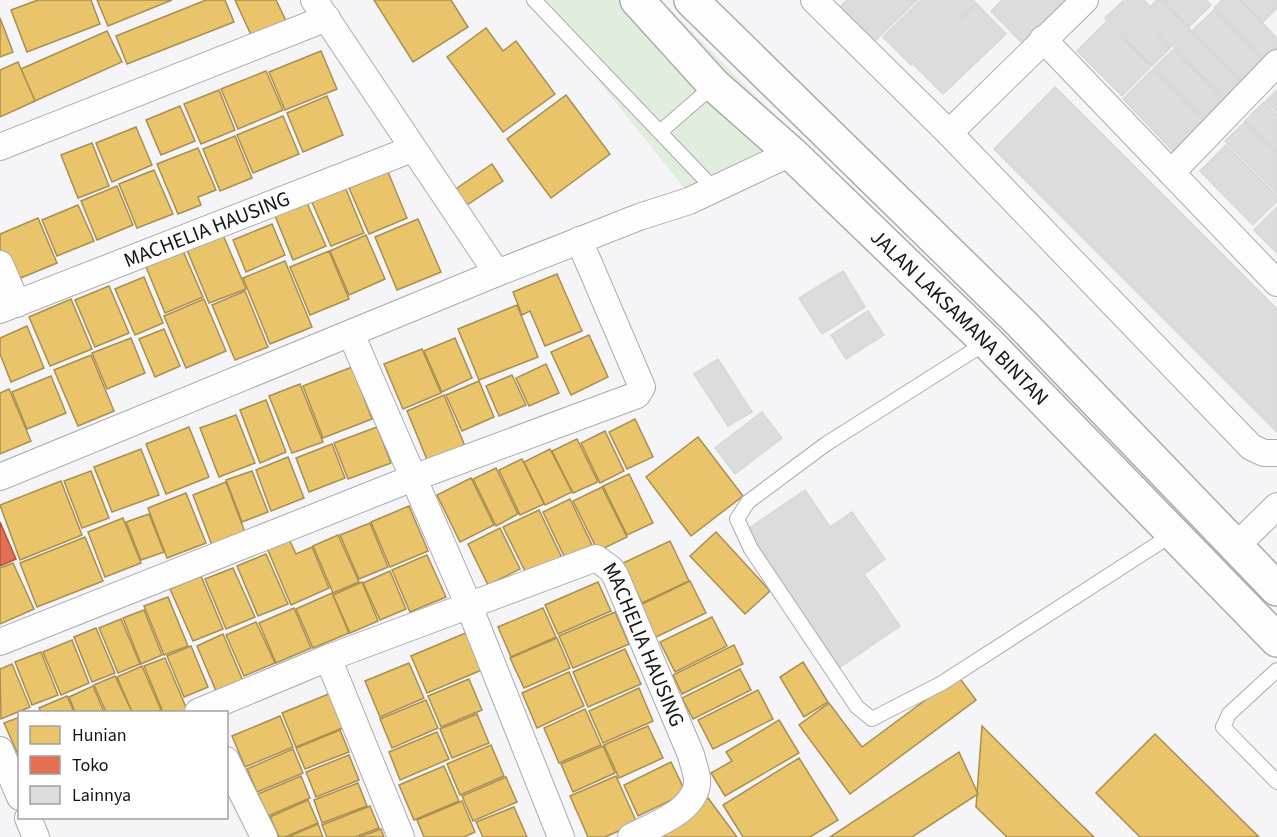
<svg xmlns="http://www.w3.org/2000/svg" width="1277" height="837" font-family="'Source Sans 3',sans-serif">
	<rect width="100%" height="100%" fill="#f5f4f7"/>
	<!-- green -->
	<polygon fill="#e2eedd" points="534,0 660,0 801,141 692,198"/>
	<!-- homes -->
	<g fill="#e9c46a" stroke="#a98f51" stroke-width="1.5">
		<polygon points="38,0 91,0 100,24 27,52 11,10"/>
		<polygon points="97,0 172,0 108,26"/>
		<polygon points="206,0 225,0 234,22 127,64 116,36"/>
		<polygon points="235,0 276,0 286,21 252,37"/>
		<polygon points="374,0 451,0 468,27 413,62"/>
		<polygon points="0,18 13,52 0,57"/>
		<polygon points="486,28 503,51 516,41 555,94 503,132 447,57"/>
		<polygon points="107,31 122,62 35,101 21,69"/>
		<polygon points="321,51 337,89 285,110 269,72"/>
		<polygon points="18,62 35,101 0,117 0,70"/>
		<polygon points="266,71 283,110 238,129 221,89"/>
		<polygon points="219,90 235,130 201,144 184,104"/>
		<polygon points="566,95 610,154 551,198 507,139"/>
		<polygon points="327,96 343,135 303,152 287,113"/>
		<polygon points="180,106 195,141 161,155 146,120"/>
		<polygon points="283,116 299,154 253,173 237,135"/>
		<polygon points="136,127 152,165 112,182 96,143"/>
		<polygon points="235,136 252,178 220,191 203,149"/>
		<polygon points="92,143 109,186 78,198 61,155"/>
		<polygon points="198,148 216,190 198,197 201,205 178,214 157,164"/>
		<polygon points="492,164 503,181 461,209 450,193"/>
		<polygon points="154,170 173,214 137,228 119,184"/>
		<polygon points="388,172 407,218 369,234 349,188"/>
		<polygon points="117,186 133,225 97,240 81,201"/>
		<polygon points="345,187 364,233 331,246 311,200"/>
		<polygon points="307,203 326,246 293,260 275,216"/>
		<polygon points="78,205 94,241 57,256 42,220"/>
		<polygon points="38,218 57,263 11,282 0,254 0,234"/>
		<polygon points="418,219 441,272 397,290 375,237"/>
		<polygon points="272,224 285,255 246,272 233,240"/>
		<polygon points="223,235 246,289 209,303 187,250"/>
		<polygon points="366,235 385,279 349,295 330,251"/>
		<polygon points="183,251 203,297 165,313 146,267"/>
		<polygon points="329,251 349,299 310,315 290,267"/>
		<polygon points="285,261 312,327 270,344 243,278"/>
		<polygon points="557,274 582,331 545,346 530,311 522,315 513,292"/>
		<polygon points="144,277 163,323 135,335 115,289"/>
		<polygon points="109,286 129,333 95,347 75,300"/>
		<polygon points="245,291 268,347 235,360 212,305"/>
		<polygon points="71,299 92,349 50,366 29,317"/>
		<polygon points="204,299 226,351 186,368 164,316"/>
		<polygon points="517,305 538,357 479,380 458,329"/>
		<polygon points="27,326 44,368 11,382 0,354 0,338"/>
		<polygon points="164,329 180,366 155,377 139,339"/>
		<polygon points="589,335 608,377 571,395 551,352"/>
		<polygon points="131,338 145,373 107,389 92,353"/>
		<polygon points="455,338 472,378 442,392 424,351"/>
		<polygon points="422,349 441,393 403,409 384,364"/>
		<polygon points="91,355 114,411 78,426 54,370"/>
		<polygon points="546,364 559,393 529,406 516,378"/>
		<polygon points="352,367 372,419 323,438 303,386"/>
		<polygon points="512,375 526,405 499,416 486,386"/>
		<polygon points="51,376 66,413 27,429 12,392"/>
		<polygon points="479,381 494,417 462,431 446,395"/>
		<polygon points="300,384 323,442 292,453 269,396"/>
		<polygon points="9,389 31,441 0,454 0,393"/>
		<polygon points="444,395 465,446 428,462 407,411"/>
		<polygon points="266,400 286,452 260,463 240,410"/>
		<polygon points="236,415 255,463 219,477 200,428"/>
		<polygon points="635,419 653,457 627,469 609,432"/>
		<polygon points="189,427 209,477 166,494 146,444"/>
		<polygon points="377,427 391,463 348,479 334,443"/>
		<polygon points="605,431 624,471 600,483 581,443"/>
		<polygon points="698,437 743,496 691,536 646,477"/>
		<polygon points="577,439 598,482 573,493 552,451"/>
		<polygon points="332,444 345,478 309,492 296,458"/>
		<polygon points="141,449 159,495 112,512 94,467"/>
		<polygon points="550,449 572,492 545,505 524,462"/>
		<polygon points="288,457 304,498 271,511 256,470"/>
		<polygon points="522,459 544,504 520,515 499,470"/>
		<polygon points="496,468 518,514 496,526 473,479"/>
		<polygon points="91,471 109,518 82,528 64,481"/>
		<polygon points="252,471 268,512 242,522 226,480"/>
		<polygon points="629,474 653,523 627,535 603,486"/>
		<polygon points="471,478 494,525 460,542 437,495"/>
		<polygon points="61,481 82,535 20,560 0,505"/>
		<polygon points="226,482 246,535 213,548 193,495"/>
		<polygon points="602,487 627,537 598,551 573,501"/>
		<polygon points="186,493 206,543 167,558 148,508"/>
		<polygon points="570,499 592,545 565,558 543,512"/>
		<polygon points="409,506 428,551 390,567 371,522"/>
		<polygon points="539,510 562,558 527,575 503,527"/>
		<polygon points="149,514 164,552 141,560 126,522"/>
		<polygon points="123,518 141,563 105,577 88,532"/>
		<polygon points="370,523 388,567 359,579 340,535"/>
		<polygon points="500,528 520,569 488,585 468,544"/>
		<polygon points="716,532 770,591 745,614 690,556"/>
		<polygon points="338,535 359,582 333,593 313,546"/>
		<polygon points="85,537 103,581 37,607 20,563"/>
		<polygon points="289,539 296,554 312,547 329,588 291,605 267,548"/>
		<polygon points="670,541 689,581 642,603 623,563"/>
		<polygon points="266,554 288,604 258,616 237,566"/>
		<polygon points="427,555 446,597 410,612 392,570"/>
		<polygon points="13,563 34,609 0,624 0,568"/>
		<polygon points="233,568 255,617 226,629 205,579"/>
		<polygon points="390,571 406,609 380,620 363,583"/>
		<polygon points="201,576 223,629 193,641 170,589"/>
		<polygon points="690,581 706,613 650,640 634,608"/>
		<polygon points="362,582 378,621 350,633 333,595"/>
		<polygon points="598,582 611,611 558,634 545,605"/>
		<polygon points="332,593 349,633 313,648 296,609"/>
		<polygon points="168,597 188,646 164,655 144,606"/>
		<polygon points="294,608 311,648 276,663 259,623"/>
		<polygon points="543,608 556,637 511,657 498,627"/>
		<polygon points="144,610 162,655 141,664 123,618"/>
		<polygon points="615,612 629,644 573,668 559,636"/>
		<polygon points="712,617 727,646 675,672 660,642"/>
		<polygon points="121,619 140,664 118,673 99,628"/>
		<polygon points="256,622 275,663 244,676 226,635"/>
		<polygon points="96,628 115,673 92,682 74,637"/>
		<polygon points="468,632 484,669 427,693 411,656"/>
		<polygon points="223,634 243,681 216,691 197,646"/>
		<polygon points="557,638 570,668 524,688 510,658"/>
		<polygon points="72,640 89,683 61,695 43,652"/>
		<polygon points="734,645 743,664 682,694 673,675"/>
		<polygon points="191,646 208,687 184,697 167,656"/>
		<polygon points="625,649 641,684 588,707 573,672"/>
		<polygon points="41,652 58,695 32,705 15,662"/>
		<polygon points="165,658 188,712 163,712 144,666"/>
		<polygon points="803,662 828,702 804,717 780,677"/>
		<polygon points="409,663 424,698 380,717 365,681"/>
		<polygon points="12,664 30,707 1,719 0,669"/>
		<polygon points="142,666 161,710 156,712 132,712 117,677"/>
		<polygon points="740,669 751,690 693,719 682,698"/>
		<polygon points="569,672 584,706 537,728 522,693"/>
		<polygon points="115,676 132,712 106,712 94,685"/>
		<polygon points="958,676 976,700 850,794 799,725 829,703 862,747"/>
		<polygon points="469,679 482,710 441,727 428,696"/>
		<polygon points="93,686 104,712 75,712 69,697"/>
		<polygon points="639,688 653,721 603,743 589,711"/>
		<polygon points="758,690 773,719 713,749 698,720"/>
		<polygon points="336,691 350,725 296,747 282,713"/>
		<polygon points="67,696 74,712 41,712 39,708"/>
		<polygon points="426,700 438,728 392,748 380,719"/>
		<polygon points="585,709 601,745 559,763 544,728"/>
		<polygon points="477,714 489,743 452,758 440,729"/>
		<polygon points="280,716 293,747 245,767 232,736"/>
		<polygon points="20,717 20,759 4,723"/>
		<polygon points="779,720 799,753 725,796 711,773 732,761 726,752"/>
		<polygon points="648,726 663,758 619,778 604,745"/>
		<polygon points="982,726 1063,807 1094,837 1007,837 976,807"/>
		<polygon points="340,730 349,752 305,769 296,748"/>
		<polygon points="437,732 449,759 400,780 389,752"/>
		<polygon points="1155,734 1259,837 1140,837 1096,793"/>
		<polygon points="491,745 504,776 460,795 447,764"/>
		<polygon points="603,746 615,773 573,792 561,764"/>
		<polygon points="293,749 303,773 257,792 247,769"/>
		<polygon points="959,752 978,794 912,837 830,837"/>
		<polygon points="349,755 359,780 316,797 306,772"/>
		<polygon points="799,758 838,820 810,837 743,837 723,805"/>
		<polygon points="671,762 686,793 638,816 624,785"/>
		<polygon points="444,766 459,801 414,820 399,785"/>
		<polygon points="301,776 310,798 268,816 258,794"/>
		<polygon points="616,776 637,823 605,837 588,837 570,796"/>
		<polygon points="506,777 517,802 473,821 462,796"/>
		<polygon points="358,783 367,806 322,823 314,800"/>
		<polygon points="708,798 737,837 656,837"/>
		<polygon points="308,800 318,823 285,837 279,837 270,817"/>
		<polygon points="462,801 475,832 464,837 424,837 417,820"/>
		<polygon points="370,806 379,828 355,837 327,837 322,825"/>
		<polygon points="514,807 527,837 483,837 476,822"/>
		<polygon points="318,824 323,837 288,837"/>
		<polygon points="381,829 384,837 359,837"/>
	</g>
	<!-- shops -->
	<polygon fill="#e76f51" stroke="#a8543f" stroke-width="1.5" points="0,522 16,559 0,566"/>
	<!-- building -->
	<g fill="#dddcdc" stroke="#d8d7d8" stroke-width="1.5">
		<polygon points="847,0 917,0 870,46 836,11"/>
		<polygon points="921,0 973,0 976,3 911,65 883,37"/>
		<polygon points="1002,0 1065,0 1022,43 991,11"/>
		<polygon points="1125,0 1144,0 1150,7 1157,0 1161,0 1190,29 1171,47"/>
		<polygon points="1163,0 1206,0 1211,5 1189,27"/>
		<polygon points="1222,0 1240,0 1277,38 1277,50 1266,61 1214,8"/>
		<polygon points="1241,0 1277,0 1277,8 1263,22"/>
		<polygon points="1123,1 1170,48 1152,66 1105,18"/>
		<polygon points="977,4 1006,34 943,94 914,65"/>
		<polygon points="1214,10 1264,61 1243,81 1193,30"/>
		<polygon points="1106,22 1151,66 1122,96 1077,51"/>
		<polygon points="1191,30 1242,82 1225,99 1174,47"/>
		<polygon points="1174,49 1223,99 1204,118 1154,68"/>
		<polygon points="1153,69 1204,120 1173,151 1123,99"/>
		<polygon points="1055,87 1277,309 1277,432 994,149"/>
		<polygon points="1277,90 1277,112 1266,101"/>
		<polygon points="1264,102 1277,115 1277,152 1245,121"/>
		<polygon points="1245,122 1277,154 1277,193 1225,141"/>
		<polygon points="1226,145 1277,196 1277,201 1253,225 1200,171"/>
		<polygon points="1277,207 1277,253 1254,230"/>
		<polygon points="843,271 865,307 822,334 799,298"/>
		<polygon points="868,311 884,335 846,359 831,335"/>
		<polygon points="718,359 752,412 728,426 694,374"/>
		<polygon points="762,412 782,438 735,474 715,448"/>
		<polygon points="805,490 830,527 852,512 885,559 864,574 900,626 839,668 745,531"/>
	</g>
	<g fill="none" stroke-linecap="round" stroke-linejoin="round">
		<defs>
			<g id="lane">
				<polyline points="534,0 713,188"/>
				<polyline points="660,132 714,85"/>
				<polyline points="987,342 826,444 748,502 737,519 751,549 857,707 872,719 942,683 1173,534"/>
				<polyline points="1277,670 1229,714 1223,727 1277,782"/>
			</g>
			<g id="street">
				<polyline points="314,0 497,273"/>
				<polyline points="814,0 949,133 1251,447 1264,453 1277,453"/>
				<polyline points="1043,39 1277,283"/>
				<polyline points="949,133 1085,0"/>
				<polyline points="0,147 327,18"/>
				<polyline points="1172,172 1277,63"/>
				<polyline points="0,264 17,304"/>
				<path id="s1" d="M 0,310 L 412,149"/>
				<polyline points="351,334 469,606 561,837"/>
				<polyline points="0,477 497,273 639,217 689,201 791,153"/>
				<polyline points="1235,547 1277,506"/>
				<polyline points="0,642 413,478 637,395 642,387 579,240"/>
				<polyline points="328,658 401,837"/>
				<path id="s2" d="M 198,712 L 328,658 L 596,558 L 611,569 L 616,577 L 691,755 C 693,763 696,771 697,778 C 700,810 653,825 631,837"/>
				<polyline points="0,750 20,797"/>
				<polyline points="226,760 264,837"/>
				<polyline points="28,818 36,837"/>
			</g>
			<g id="secondary">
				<path id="s3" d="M 637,0 L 714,85 L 791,153 L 987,342 L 1277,640"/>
				<polyline points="691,0 1022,324 1277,589"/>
			</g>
		</defs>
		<!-- lane casing -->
		<use href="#lane" stroke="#acabad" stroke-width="16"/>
		<!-- street casing -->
		<use href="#street" stroke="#acabad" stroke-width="28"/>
		<!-- secondary casing -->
		<use href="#secondary" stroke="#acabad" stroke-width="36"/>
		<!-- lane -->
		<use href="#lane" stroke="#fefdfe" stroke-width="14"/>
		<!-- street -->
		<use href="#street" stroke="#fefdfe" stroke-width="26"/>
		<!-- secondary -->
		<use href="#secondary" stroke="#fefdfe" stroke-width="33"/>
	</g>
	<g text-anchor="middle" stroke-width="6" stroke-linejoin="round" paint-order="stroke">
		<!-- street labels -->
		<g font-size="21" fill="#151416" stroke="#fff">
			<text dy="7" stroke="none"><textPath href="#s1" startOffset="222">MACHELIA HAUSING</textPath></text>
			<text dy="7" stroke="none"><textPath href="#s3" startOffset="453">JALAN LAKSAMANA BINTAN</textPath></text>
			<text dy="7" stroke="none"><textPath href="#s2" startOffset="528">MACHELIA HAUSING</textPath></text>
		</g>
	</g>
	<!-- legend -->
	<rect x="18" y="711" width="210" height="108" fill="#ffffff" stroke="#a1a1a2" stroke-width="1.5"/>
	<rect x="30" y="726" width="30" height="18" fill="#e9c46a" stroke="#a1a1a2" stroke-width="1.5"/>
	<text x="72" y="741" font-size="18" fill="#151416">Hunian</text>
	<rect x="30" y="756" width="30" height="18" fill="#e76f51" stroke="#a1a1a2" stroke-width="1.5"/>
	<text x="72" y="771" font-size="18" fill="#151416">Toko</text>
	<rect x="30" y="786" width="30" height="18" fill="#dddcdc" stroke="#a1a1a2" stroke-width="1.5"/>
	<text x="72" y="801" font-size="18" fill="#151416">Lainnya</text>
</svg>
